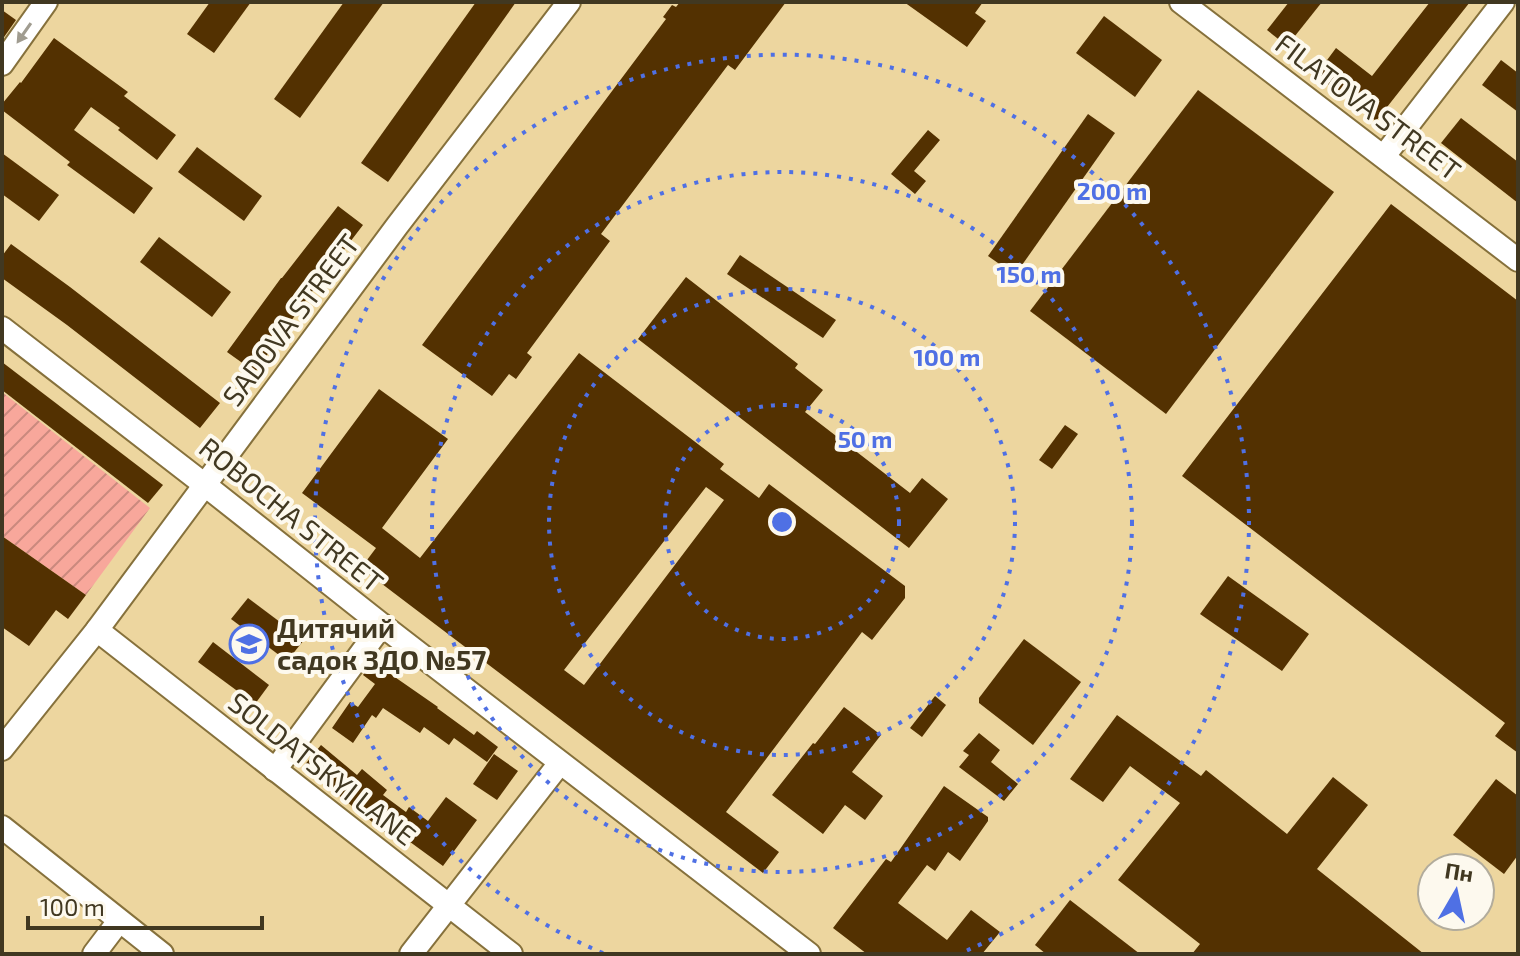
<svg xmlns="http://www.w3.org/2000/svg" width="1520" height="956" font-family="'Exo 2',sans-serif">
	<defs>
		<pattern id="garden-furrows" width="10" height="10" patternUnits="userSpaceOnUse" patternTransform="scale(2)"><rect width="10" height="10" fill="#f8a79b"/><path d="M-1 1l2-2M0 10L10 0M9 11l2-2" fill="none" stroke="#ca897e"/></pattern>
	</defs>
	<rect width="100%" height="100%" fill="#edd69f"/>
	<!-- garden -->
	<polygon fill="url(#garden-furrows)" points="2,392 150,508 86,595 2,536"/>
	<!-- building -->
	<g fill="#533101" fill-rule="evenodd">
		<polygon points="210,2 251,2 214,53 187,34"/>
		<polygon points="344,2 384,2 300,118 274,99"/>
		<polygon points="476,2 516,2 388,182 361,163"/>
		<polygon points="680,2 786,2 735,70 728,65 601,234 610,241 527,353 532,357 516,379 509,374 492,396 422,345 666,19 663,17 672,5 676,7"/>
		<polygon points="904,2 983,2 975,13 986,21 967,47"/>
		<polygon points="1289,2 1322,2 1287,46 1267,30"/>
		<polygon points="1430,2 1470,2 1376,121 1316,75 1336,48 1372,76"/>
		<polygon points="2,10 16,20 2,40"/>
		<polygon points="1104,16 1162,60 1135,97 1076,53"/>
		<polygon points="54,38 128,92 124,96 176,135 157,160 118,130 120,128 91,107 74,130 153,188 134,214 67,165 70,162 2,110 2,104 20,82 21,83"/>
		<polygon points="1501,60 1518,73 1518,112 1482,85"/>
		<polygon points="1198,90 1334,192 1166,414 1030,311"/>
		<polygon points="1088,114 1115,133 1015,275 988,256"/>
		<polygon points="1461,118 1518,162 1518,203 1441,143"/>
		<polygon points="928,130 940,140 914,171 926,181 915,194 891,174"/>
		<polygon points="197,147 262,196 244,221 178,172"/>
		<polygon points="2,153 59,195 39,221 2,194"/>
		<polygon points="1391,204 1518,301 1518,753 1495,736 1505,723 1182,476"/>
		<polygon points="338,206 363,225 308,297 255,372 227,352 281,278 282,278"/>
		<polygon points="159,237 231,292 212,317 140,262"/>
		<polygon points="11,244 70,287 220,403 200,428 67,325 2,278 2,256"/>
		<polygon points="740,255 836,320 823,338 727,274"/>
		<polygon points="686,277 798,364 795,368 823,390 805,412 910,493 922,478 948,499 909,548 638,339"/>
		<path d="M 579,353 L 724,464 L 720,469 L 759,498 L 769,484 L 905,586 L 905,598 L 872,640 L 862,632 L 726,812 L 779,852 L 763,873 L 361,568 L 376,548 L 302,493 L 379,389 L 448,439 L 382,528 L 420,558 ZM 706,487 L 724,500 L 584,685 L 564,670 Z"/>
		<polygon points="2,362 163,485 148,503 2,390"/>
		<polygon points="1065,425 1078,434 1052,469 1039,460"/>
		<polygon points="2,536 86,595 68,619 56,610 29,646 2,627"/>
		<polygon points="1228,576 1309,634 1282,671 1200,614"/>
		<polygon points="248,598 304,640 287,661 231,619"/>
		<polygon points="1024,639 1081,682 1033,745 979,703 979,698"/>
		<polygon points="213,642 269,685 255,704 198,662"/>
		<polygon points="378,654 394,666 389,673 438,707 437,708 474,735 477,731 498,747 487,762 454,738 449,745 424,727 420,733 383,708 376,718 372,715 353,743 332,728 350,702 358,707 375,684 363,675"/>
		<polygon points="935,696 946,705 922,737 910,728"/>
		<polygon points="844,707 881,735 852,772 883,796 865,820 845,805 823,834 772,795 813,743 815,744"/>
		<polygon points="1117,715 1201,776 1206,770 1287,834 1333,777 1368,805 1317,869 1424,954 1192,954 1200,944 1118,880 1180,803 1130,766 1103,802 1070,779"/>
		<polygon points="979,733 1000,750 991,762 1018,784 1004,801 959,767 969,755 963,751"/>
		<polygon points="321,745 357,775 362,769 387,790 383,795 406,812 409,807 428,821 446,797 477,820 443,866 406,839 402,844 386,833 303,767"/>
		<polygon points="494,754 518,771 497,800 473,784"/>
		<polygon points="1496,779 1518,796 1518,855 1504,874 1453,835"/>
		<polygon points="944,786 988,817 988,821 960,861 948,852 935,871 927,865 898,903 947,940 971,910 1000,932 982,954 867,954 833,928 886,859 891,862"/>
		<polygon points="1070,900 1140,954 1046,954 1035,945"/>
	</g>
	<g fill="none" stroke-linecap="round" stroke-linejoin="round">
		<defs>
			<g id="minor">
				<polyline points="1181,2 1518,260"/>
				<polyline points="2,64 46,2"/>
				<polyline points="1384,156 1503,2"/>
				<polyline points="2,328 205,485 382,625 809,954"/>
				<polyline points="97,630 511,954"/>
				<polyline points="2,749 97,630 397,226 569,2"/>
				<polyline points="275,770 382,625"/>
				<polyline points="2,827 162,954"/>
				<polyline points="94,954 119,921"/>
				<polyline points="411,954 560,763"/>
			</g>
		</defs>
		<!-- minor casing -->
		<use href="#minor" stroke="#86713c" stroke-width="26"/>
		<!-- minor -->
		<use href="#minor" stroke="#fff" stroke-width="22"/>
	</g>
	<!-- one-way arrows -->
	<defs><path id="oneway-solid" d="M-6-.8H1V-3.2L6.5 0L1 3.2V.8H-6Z" transform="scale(2)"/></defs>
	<use fill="#a09c90" href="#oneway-solid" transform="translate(24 33) rotate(125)"/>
	<!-- distance rings -->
	<g fill="none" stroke="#4f70e4" stroke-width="4" stroke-dasharray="4 8">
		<circle cx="782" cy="522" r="117"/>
		<circle cx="782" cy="522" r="233"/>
		<circle cx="782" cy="522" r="350"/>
		<path d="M603 953A467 467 0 1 1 961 953"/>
	</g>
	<!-- icons -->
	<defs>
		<symbol id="school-ring" viewBox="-11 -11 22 22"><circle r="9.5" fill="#fdf9ee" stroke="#4f70e4" stroke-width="1.5"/><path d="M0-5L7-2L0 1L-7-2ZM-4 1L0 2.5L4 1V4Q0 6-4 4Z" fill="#4f70e4"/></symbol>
	</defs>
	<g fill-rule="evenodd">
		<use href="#school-ring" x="227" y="622" width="44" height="44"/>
	</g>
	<g text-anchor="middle" stroke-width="8" stroke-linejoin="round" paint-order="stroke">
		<!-- street labels -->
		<g font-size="28" fill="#413821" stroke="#fdf9ee">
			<text transform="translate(1368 107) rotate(37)" y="10">FILATOVA STREET</text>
			<text transform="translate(291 320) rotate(-53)" y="10">SADOVA STREET</text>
			<text transform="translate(291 515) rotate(39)" y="10">ROBOCHA STREET</text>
			<text transform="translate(322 769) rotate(38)" y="10">SOLDATSKYI LANE</text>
		</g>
		<!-- poi labels -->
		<g font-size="28" font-weight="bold" fill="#413821" stroke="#fdf9ee" text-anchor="start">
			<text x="277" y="638">Дитячий<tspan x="277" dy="32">садок ЗДО №57</tspan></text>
		</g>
	</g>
	<circle cx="782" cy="522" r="12" fill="#4f70e4" stroke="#fdf9ee" stroke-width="4"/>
	<g font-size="24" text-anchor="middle" font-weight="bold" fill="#4f70e4" stroke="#fdf9ee" stroke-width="8" stroke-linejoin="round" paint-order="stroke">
		<text x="1112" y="200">200 m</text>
		<text x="1029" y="283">150 m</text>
		<text x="947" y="366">100 m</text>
		<text x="865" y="448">50 m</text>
	</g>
	<!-- border -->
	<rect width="1520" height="956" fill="none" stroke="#413821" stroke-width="8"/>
	<!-- north arrow -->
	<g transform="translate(1456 892) rotate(9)"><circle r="38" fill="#fdf9ee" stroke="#b2ac9c" stroke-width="2"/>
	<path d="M0-6L14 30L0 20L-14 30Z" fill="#4f70e4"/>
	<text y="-12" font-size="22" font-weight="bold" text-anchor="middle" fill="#413821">Пн</text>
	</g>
	<!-- scale -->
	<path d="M28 916v12h234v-12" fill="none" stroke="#413821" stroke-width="4"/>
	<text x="40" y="916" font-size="24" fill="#413821" stroke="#fdf9ee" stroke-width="6" paint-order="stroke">100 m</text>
</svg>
